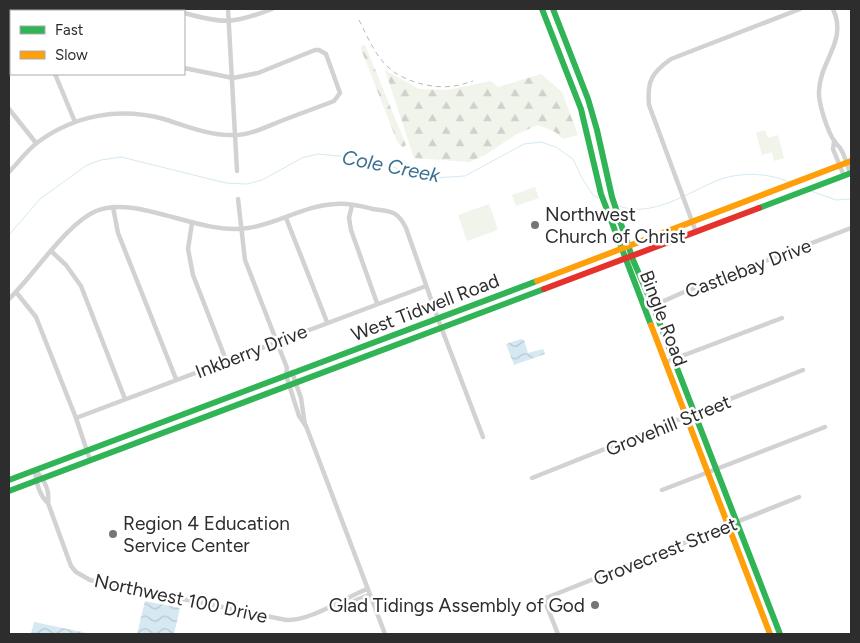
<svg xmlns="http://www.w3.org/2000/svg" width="860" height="643" font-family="Figtree,sans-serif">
	<defs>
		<pattern id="forest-firs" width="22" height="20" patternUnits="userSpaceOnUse" patternTransform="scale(1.25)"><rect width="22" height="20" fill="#f0f4eb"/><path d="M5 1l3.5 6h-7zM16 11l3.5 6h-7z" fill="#ced2ca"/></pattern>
		<pattern id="water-waves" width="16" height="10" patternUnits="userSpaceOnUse" patternTransform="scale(1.25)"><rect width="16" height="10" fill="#d6e8f2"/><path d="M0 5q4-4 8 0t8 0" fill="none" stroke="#b8c7d0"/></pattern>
	</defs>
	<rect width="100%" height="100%" fill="#fff"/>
	<!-- forest -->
	<g fill="url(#forest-firs)">
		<polygon points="362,45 365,45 406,145 403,148 397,141 361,49"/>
		<polygon points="385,70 419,89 447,90 491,81 498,87 541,74 562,92 578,135 563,139 555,132 538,125 517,134 485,155 469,162 414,158"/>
	</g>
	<!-- park -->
	<g fill="#f0f4eb">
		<polygon points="765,130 768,138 778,135 784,158 774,161 772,152 762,155 756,133"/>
		<polygon points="535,187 539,198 516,206 512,195"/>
		<polygon points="489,204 498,230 467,241 458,215"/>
	</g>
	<!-- water -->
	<g fill="url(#water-waves)">
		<polygon points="521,339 524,340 528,353 543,349 545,354 514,365 506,344"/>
		<polygon points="145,601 180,608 174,634 137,634"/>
		<polygon points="34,622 92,634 31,634"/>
	</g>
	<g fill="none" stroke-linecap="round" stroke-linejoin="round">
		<!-- stream -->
		<g stroke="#d6e8f2" stroke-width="1">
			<polyline points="811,191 836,200 851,199"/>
			<path d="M 619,206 C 652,219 690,191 721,179 C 743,172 768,173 789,182"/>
			<polyline points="9,235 40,199 87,165 101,160 121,157 226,183 247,184 262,180 302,158 318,154 360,158 432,178 465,176 524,144 541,142 556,147 573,159 582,178 593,195 599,198"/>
		</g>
		<!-- street -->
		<g stroke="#d2d2d2" stroke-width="4.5">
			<polyline points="162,9 176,11"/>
			<polyline points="228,9 237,171"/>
			<path d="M 833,9 C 848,41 820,60 819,91 C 818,103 828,133 835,142 C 836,144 839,146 840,148 C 845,155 847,165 850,173"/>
			<polyline points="49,11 49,9"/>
			<path d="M 184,13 C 224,24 233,24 272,9"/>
			<polyline points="55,74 75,122"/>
			<polyline points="9,109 36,143"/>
			<polyline points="834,142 833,149 844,176"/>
			<path d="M 9,172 C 18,163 27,150 38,142 C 75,115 119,107 164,119 C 186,126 210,136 234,135 C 250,135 266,127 281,121 C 299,114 316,108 334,101 L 340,93 L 326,54 L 319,50 L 315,50 L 258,73 L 233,78 L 184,68"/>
			<polyline points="238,199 245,260 287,368 286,375 299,416 306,426 385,634"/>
			<polyline points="352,205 349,218 351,230 377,303"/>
			<polyline points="113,207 118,233 176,379"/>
			<polyline points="286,218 327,322"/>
			<polyline points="192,223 188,249 193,275 226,360"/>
			<path d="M 696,232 L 649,105 C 647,82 651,73 671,59 L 800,9"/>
			<polyline points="51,251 66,265 81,286 125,399"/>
			<polyline points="16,292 36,317 76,418 90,460"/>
			<path d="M 9,299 C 34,275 66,224 96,211 C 137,194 200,236 248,228 C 278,224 305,205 336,204 C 348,203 361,206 373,209 C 391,212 397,210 406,228 L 438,319 L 483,437"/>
			<polyline points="646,309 684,292 851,228"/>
			<polyline points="666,362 782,318"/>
			<polyline points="292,372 301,398 305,425"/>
			<polyline points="76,418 426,286"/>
			<path d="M 35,470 C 36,482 39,495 48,503 L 71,566 L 76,572 L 90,580 L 286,620 C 311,621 344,598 367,589"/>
			<path d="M 35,470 C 44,479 50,490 48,503"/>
			<polyline points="532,478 803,370"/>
			<polyline points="662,490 825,427"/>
			<polyline points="544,599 558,634"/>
			<polyline points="531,604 799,497"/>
			<polyline points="335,606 346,604 369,595"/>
		</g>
		<!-- fast -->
		<g stroke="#30b455" stroke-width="6">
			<polyline points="542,9 581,109 601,194 651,325"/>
			<polyline points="553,9 588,99 597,130 612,197 633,260 653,306 780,634"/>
			<polyline points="759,208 851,173"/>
			<polyline points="9,480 537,281"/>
			<polyline points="9,491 544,289"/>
		</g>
		<!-- slow -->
		<g stroke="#ff9f0a" stroke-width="6">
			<polyline points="537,281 851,161"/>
			<polyline points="651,325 770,634"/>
		</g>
		<!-- jam -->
		<polyline stroke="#e5322d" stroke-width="6" points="544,289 759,208"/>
		<!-- rail -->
		<path stroke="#b9b9b9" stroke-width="1" stroke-dasharray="5 4" stroke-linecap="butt" d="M 359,20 C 368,38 377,60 394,72 C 410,83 435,89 454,86 C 461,85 467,83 473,81"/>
	</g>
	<!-- markers -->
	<g fill="#767676" stroke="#fff" stroke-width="2">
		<circle cx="535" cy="225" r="5"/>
		<circle cx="113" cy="534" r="5"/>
		<circle cx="595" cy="605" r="5"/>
	</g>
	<g text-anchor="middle" stroke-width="5" stroke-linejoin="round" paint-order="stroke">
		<!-- poi labels -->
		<g font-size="19" fill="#2d2d2d" stroke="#fff" text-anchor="start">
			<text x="545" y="221">Northwest<tspan x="545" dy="22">Church of Christ</tspan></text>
			<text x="123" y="530">Region 4 Education<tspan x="123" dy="22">Service Center</tspan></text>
			<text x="585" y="612" text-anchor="end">Glad Tidings Assembly of God</text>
		</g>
		<!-- street labels -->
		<g font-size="19" fill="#2d2d2d" stroke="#fff">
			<text transform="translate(748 268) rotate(-21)" y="7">Castlebay Drive</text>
			<text transform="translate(425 307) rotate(-21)" y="7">West Tidwell Road</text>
			<text transform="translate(664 318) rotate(69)" y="7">Bingle Road</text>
			<text transform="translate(251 351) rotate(-21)" y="7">Inkberry Drive</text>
			<text transform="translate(668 425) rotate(-22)" y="7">Grovehill Street</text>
			<text transform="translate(665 551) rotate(-22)" y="7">Grovecrest Street</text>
			<text transform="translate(181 598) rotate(12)" y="7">Northwest 100 Drive</text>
		</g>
		<!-- water labels -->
		<g font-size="20" font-style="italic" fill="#397091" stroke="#fff">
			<text transform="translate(391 166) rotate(11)" y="7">Cole Creek</text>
		</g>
	</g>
	<!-- border -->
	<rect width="860" height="643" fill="none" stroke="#2d2d2d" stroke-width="20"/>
	<!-- legend -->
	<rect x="10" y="10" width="175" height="65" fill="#ffffff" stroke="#ababab"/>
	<rect x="20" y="26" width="25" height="8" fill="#30b455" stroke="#ababab"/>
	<text x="55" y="35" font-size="15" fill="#2d2d2d">Fast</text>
	<rect x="20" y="51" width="25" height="8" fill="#ff9f0a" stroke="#ababab"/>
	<text x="55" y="60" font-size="15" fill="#2d2d2d">Slow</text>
</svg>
